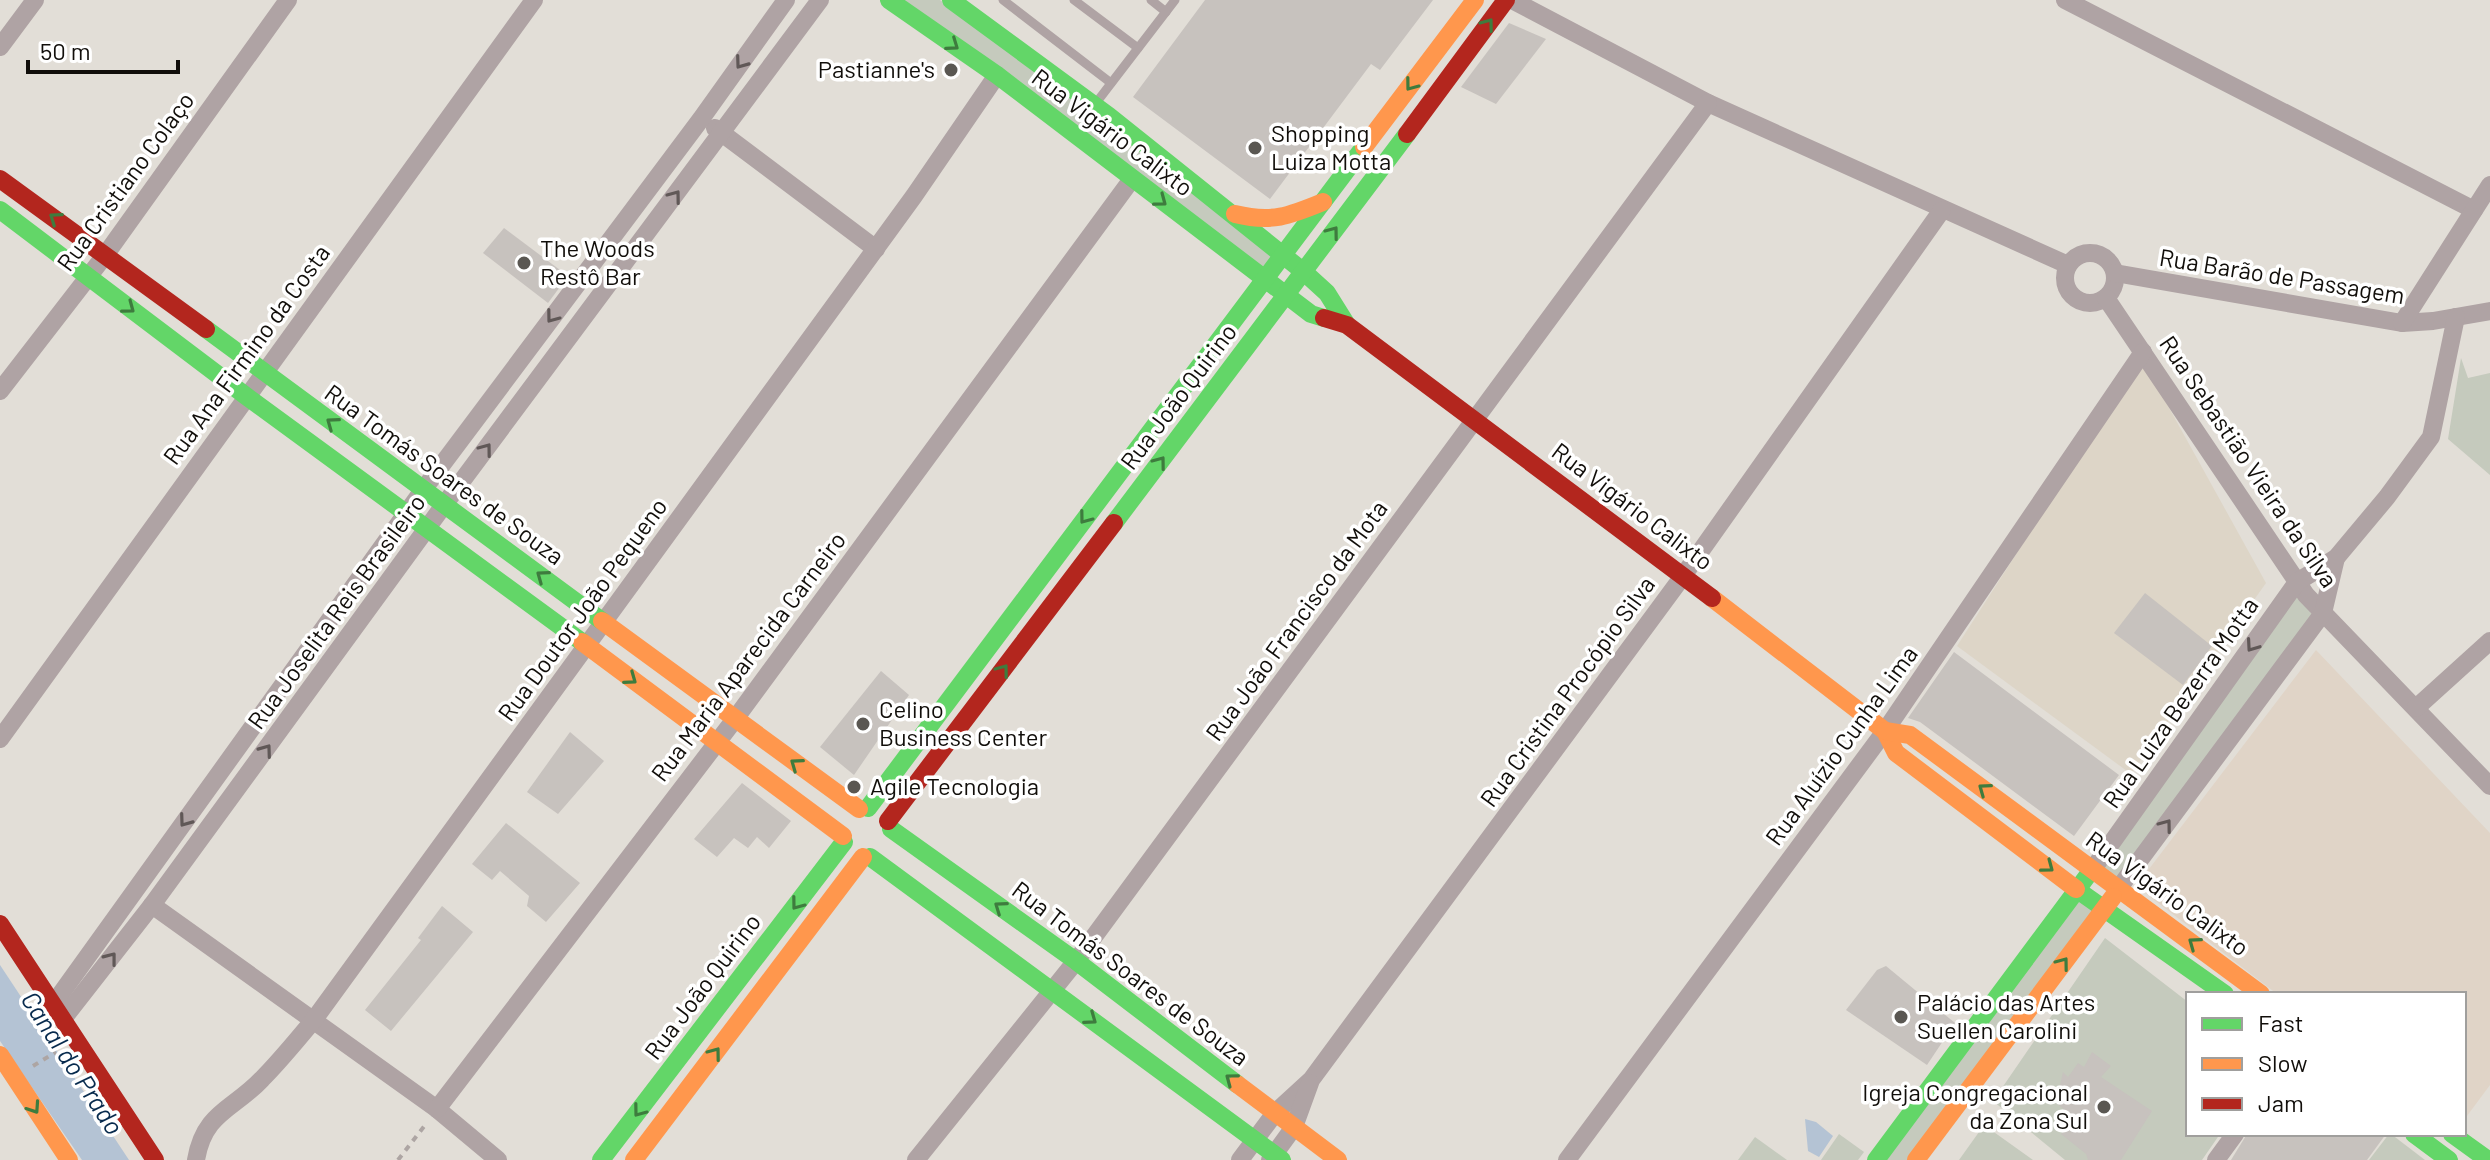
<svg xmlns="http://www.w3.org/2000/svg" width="2490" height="1160" font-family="Barlow,sans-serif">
	<rect width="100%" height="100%" fill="#e2ded7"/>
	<!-- industrial -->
	<polygon fill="#e0d4c7" points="2316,650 2490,833 2490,1085 2464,1120 2464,994 2277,994 2136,886"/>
	<!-- built -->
	<polygon fill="#ddd5c7" points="2142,359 2266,583 2131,774 1957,646"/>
	<!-- green -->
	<g fill="#c5cabd">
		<polygon points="898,0 940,0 1279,255 1263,275"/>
		<polygon points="2461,358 2468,378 2490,373 2490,475 2448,439"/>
		<polygon points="2296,591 2313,616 2117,880 2100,867"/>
		<polygon points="2078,897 2095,910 1911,1160 1882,1160"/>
		<polygon points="2105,938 2188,1002 2188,1134 2220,1134 2202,1160 2065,1160 1993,1101"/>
		<polygon points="1984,1125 2033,1160 1959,1160"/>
		<polygon points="1839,1134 1864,1152 1858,1160 1821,1160"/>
		<polygon points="2389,1134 2391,1134 2425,1160 2369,1160"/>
		<polygon points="1755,1137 1787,1160 1738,1160"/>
	</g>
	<!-- water -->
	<g fill="#b4c3d4">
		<polygon points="0,965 129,1160 82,1160 0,1041"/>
		<polygon points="1805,1119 1816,1122 1833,1136 1819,1157 1808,1151"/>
	</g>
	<!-- building -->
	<g fill="#c7c2be">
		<polygon points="1205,0 1433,0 1380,70 1371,64 1270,199 1133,97"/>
		<polygon points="1509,23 1546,39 1496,104 1461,87"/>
		<polygon points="504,228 568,276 548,303 483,253"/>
		<polygon points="2145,593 2212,646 2183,685 2114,633"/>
		<polygon points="1954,652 2119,775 2074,836 1920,722 1908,718"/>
		<polygon points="881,671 909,695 854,775 820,747"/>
		<polygon points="570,732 604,761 558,814 527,792"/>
		<polygon points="742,783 791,821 769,848 757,837 748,848 734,838 717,857 694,839"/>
		<polygon points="506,823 580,883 546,922 527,906 529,896 500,871 492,880 472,864"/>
		<polygon points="442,906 473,932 391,1031 365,1010 421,940 418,938"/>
		<polygon points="1886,966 1955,1023 1927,1065 1846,1010 1877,970"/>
		<polygon points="2092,1052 2111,1066 2101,1077 2152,1111 2121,1160 2088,1160 2086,1154 2061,1134 2074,1117 2056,1103 2063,1072 2068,1077 2078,1063 2084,1067"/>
		<polygon points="2247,1134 2386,1134 2367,1160 2231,1160"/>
	</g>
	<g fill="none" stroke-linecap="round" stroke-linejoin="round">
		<!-- path -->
		<g stroke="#ada5a3" stroke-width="4" stroke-dasharray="6 6" stroke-linecap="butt">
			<polyline points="33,1066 56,1052"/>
			<polyline points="398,1160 426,1124"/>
		</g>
		<!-- lane -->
		<g stroke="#afa3a4" stroke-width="9">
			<polyline points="1003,0 1111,83"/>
			<polyline points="1074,0 1138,48"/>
			<polyline points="1151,0 1166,12"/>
			<polyline points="1096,103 1175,0"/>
		</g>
		<!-- street -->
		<g stroke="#afa3a4" stroke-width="18">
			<polyline points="1512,0 1708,103 2068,265"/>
			<polyline points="2065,0 2474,210"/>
			<polyline points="0,47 35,0"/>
			<polyline points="715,128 876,249"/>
			<circle cx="2090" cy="278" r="25"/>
			<polyline points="2115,273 2402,323 2433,321 2490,311"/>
			<polyline points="2106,298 2306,595 2490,786"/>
			<polyline points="2402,323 2490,185"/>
			<polyline points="0,391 106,254 288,0"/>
			<polyline points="2416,708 2490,641"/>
			<polyline points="0,739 534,0"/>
			<polyline points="2093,869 2297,582 2336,558 2387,497 2431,437 2456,317"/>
			<polyline points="2119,888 2323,613 2336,558"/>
			<polyline points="152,905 437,1109 498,1160"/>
			<polyline points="52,1006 423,490 701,119 786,0"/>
			<polyline points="63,1019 152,905 444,505 820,0"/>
			<polyline points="437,1109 735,719 1132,179"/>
			<path d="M 196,1160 C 204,1112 233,1110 262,1079 C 280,1061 296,1041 313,1021 L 914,196 L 997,75"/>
			<polyline points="916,1160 1076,961 1708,103"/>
			<polyline points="1240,1160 1275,1113 1311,1080 1683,576 1942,210"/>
			<polyline points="1270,1160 1294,1127 1310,1083"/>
			<polyline points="1567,1160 1885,731 2143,352"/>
			<polyline points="2216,1160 2235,1134"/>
		</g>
		<!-- fast -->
		<g stroke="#63d668" stroke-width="18">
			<polyline points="889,0 997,75 1311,314 1324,318"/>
			<polyline points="951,0 1109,116 1304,272 1327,293 1347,325"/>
			<polyline points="0,210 246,396 582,642"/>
			<polyline points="206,329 602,621"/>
			<polyline points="1114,523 1407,134"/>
			<polyline points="868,808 1364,147"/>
			<polyline points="891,829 1076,961 1237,1084"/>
			<polyline points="870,857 1282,1160"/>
			<polyline points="2076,889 2225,994"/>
			<polyline points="2414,1134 2449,1160"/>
			<polyline points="2452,1134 2488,1160"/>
			<polyline points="601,1160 844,842"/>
			<polyline points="1876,1160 2088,875"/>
		</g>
		<!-- slow -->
		<g stroke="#ff974d" stroke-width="18">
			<polyline points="1364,147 1475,0"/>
			<path d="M 1235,214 C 1272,223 1289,216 1323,202"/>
			<polyline points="1712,598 1885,731 1896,753 2076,889"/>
			<polyline points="602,621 859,809"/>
			<polyline points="582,642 843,836"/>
			<polyline points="1885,731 1910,735 2261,994"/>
			<polyline points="0,1055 69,1160"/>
			<polyline points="1237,1084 1338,1160"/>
			<polyline points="634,1160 863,857"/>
			<polyline points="1916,1160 2113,897"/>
		</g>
		<!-- jam -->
		<g stroke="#b3261e" stroke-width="18">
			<polyline points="1407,134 1506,0"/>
			<polyline points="0,179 206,329"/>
			<polyline points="1324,318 1347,325 1712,598"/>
			<polyline points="888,821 1114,523"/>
			<polyline points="0,924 155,1160"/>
		</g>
	</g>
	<!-- one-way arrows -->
	<defs><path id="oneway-chevron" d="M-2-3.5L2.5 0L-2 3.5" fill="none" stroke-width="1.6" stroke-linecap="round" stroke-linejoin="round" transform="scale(2)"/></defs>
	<g stroke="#3e7c3e">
		<use href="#oneway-chevron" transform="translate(1488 24) rotate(-53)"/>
		<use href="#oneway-chevron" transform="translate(953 45) rotate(35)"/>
		<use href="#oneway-chevron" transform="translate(1411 85) rotate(127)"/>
		<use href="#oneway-chevron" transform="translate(1161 201) rotate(37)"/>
		<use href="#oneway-chevron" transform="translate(55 218) rotate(-145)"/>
		<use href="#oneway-chevron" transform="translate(1333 232) rotate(-53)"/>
		<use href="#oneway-chevron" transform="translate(129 308) rotate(37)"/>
		<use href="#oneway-chevron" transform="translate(332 423) rotate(-144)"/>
		<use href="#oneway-chevron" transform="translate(1160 462) rotate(-53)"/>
		<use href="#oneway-chevron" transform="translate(1085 518) rotate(127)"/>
		<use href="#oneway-chevron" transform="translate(542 576) rotate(-144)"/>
		<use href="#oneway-chevron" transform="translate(1003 670) rotate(-53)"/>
		<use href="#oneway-chevron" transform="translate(631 679) rotate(36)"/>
		<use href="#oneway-chevron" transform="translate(796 764) rotate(-144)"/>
		<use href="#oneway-chevron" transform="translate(1984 789) rotate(-144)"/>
		<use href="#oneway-chevron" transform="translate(2048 867) rotate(37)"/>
		<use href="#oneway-chevron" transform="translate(797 904) rotate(127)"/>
		<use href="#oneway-chevron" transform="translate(1000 907) rotate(-145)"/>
		<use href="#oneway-chevron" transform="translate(2194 943) rotate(-144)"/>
		<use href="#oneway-chevron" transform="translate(2063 963) rotate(-53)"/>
		<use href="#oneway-chevron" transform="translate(1091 1019) rotate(36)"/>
		<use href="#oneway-chevron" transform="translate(715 1053) rotate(-53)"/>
		<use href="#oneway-chevron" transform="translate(1231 1079) rotate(-143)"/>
		<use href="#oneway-chevron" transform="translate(34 1108) rotate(56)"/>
		<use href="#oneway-chevron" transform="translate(639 1111) rotate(127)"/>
	</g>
	<g stroke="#605857">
		<use href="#oneway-chevron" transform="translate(741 63) rotate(126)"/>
		<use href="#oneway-chevron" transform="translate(675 196) rotate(-53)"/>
		<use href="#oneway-chevron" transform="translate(552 317) rotate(127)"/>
		<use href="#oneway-chevron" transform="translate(486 449) rotate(-53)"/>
		<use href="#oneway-chevron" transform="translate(2252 646) rotate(125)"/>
		<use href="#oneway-chevron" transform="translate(266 750) rotate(-54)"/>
		<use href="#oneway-chevron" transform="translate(185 821) rotate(126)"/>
		<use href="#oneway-chevron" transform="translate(2166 825) rotate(-53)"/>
		<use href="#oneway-chevron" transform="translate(111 958) rotate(-52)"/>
	</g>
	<!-- markers -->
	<g fill="#5a5752" stroke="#fff" stroke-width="3">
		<circle cx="951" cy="70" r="8"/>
		<circle cx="1255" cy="148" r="8"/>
		<circle cx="524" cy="263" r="8"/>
		<circle cx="863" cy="724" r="8"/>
		<circle cx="854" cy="787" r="8"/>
		<circle cx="1901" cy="1017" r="8"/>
		<circle cx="2104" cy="1107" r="8"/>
	</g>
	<g text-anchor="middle" stroke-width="7" stroke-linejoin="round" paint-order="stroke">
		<!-- poi labels -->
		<g font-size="24" fill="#110e0a" stroke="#fff" text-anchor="start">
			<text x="935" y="78" text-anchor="end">Pastianne's</text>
			<text x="1271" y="142">Shopping<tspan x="1271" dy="28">Luiza Motta</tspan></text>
			<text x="540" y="257">The Woods<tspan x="540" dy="28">Restô Bar</tspan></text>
			<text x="879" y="718">Celino<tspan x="879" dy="28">Business Center</tspan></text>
			<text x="870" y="795">Agile Tecnologia</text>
			<text x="1917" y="1011">Palácio das Artes<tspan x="1917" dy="28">Suellen Carolini</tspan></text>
			<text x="2088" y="1101" text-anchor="end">Igreja Congregacional<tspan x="2088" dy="28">da Zona Sul</tspan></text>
		</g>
		<!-- street labels -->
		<g font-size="24" fill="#110e0a" stroke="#fff">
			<text transform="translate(1112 133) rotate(37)" y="8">Rua Vigário Calixto</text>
			<text transform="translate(126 182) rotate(-54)" y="8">Rua Cristiano Colaço</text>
			<text transform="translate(2282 277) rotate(9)" y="8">Rua Barão de Passagem</text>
			<text transform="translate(247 355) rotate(-54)" y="8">Rua Ana Firmino da Costa</text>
			<text transform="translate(1179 397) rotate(-53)" y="8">Rua João Quirino</text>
			<text transform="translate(2248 462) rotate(56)" y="8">Rua Sebastião Vieira da Silva</text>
			<text transform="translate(444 475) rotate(36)" y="8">Rua Tomás Soares de Souza</text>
			<text transform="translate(1632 507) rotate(37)" y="8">Rua Vigário Calixto</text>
			<text transform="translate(583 610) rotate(-54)" y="8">Rua Doutor João Pequeno</text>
			<text transform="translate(337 612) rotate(-54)" y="8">Rua Joselita Reis Brasileiro</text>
			<text transform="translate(1297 621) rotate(-54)" y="8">Rua João Francisco da Mota</text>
			<text transform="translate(749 657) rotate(-53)" y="8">Rua Maria Aparecida Carneiro</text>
			<text transform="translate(1568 692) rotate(-54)" y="8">Rua Cristina Procópio Silva</text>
			<text transform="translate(2181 703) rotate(-55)" y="8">Rua Luiza Bezerra Motta</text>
			<text transform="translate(1842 746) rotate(-54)" y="8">Rua Aluízio Cunha Lima</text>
			<text transform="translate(2167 894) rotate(36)" y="8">Rua Vigário Calixto</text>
			<text transform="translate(1130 974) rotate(37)" y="8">Rua Tomás Soares de Souza</text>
			<text transform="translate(703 987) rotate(-53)" y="8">Rua João Quirino</text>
		</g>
		<!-- water labels -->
		<g font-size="26" font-style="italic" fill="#072a4d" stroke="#fff">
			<text transform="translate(72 1063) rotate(57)" y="9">Canal do Prado</text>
		</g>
	</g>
	<!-- legend -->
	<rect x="2186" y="992" width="280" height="144" fill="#ffffff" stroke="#a09f9d" stroke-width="2"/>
	<rect x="2202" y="1018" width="40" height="12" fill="#63d668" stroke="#a09f9d" stroke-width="2"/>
	<text x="2258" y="1032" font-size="24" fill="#110e0a">Fast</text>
	<rect x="2202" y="1058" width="40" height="12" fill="#ff974d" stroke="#a09f9d" stroke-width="2"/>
	<text x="2258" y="1072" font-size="24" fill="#110e0a">Slow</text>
	<rect x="2202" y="1098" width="40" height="12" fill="#b3261e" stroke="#a09f9d" stroke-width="2"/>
	<text x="2258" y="1112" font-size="24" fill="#110e0a">Jam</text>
	<!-- scale -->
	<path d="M28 60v12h150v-12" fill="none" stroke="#110e0a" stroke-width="4"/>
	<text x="40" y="60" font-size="24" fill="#110e0a" stroke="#ffffff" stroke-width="6" paint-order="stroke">50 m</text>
</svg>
